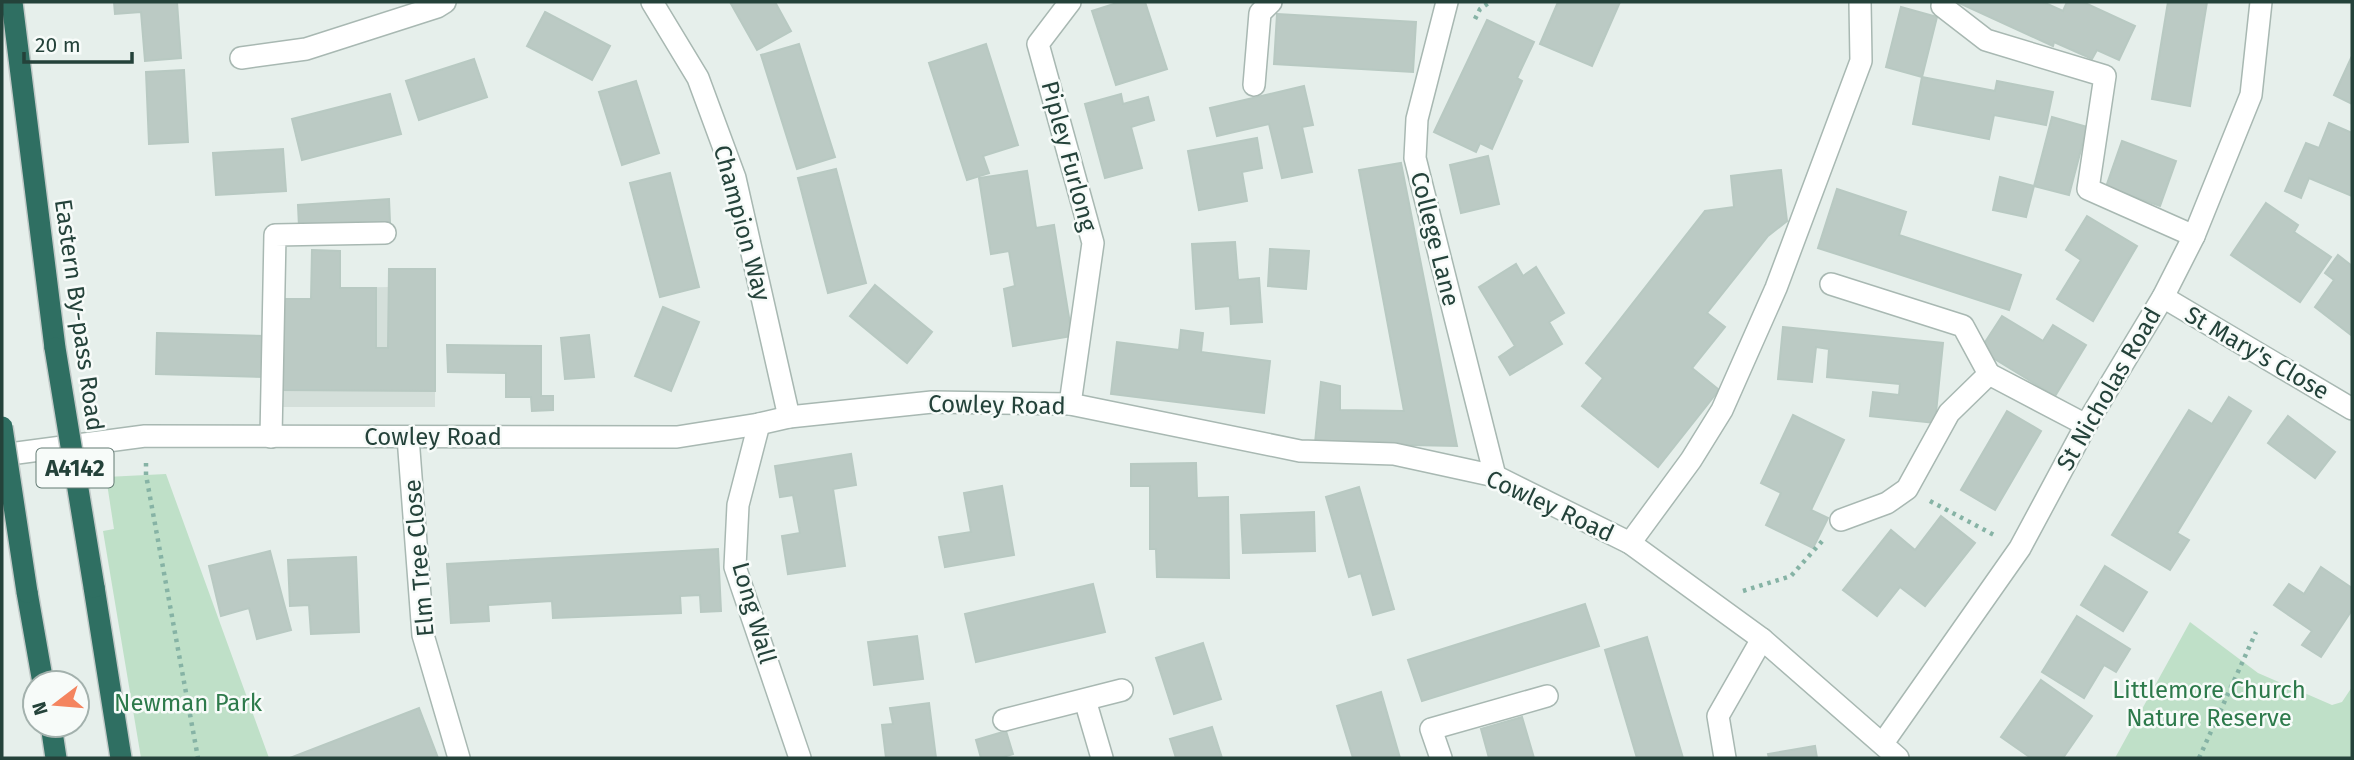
<svg xmlns="http://www.w3.org/2000/svg" width="2354" height="760" font-family="'Fira Sans',sans-serif">
	<rect width="100%" height="100%" fill="#e6efeb"/>
	<!-- built -->
	<polygon fill="#d4dfda" points="312,250 340,251 341,288 389,287 389,269 435,269 435,407 275,407 278,299 311,299"/>
	<!-- green -->
	<g fill="#bfe0c8">
		<polygon points="166,474 269,758 141,758 103,531 114,529 106,477"/>
		<polygon points="2190,622 2258,673 2332,705 2342,702 2352,687 2352,758 2115,758"/>
	</g>
	<!-- building -->
	<g fill="#bbcac4" stroke="#b8c9c2" stroke-width="2">
		<polygon points="114,2 177,2 181,58 145,61 141,12 115,14"/>
		<polygon points="730,2 775,2 791,31 757,50"/>
		<polygon points="1120,2 1145,2 1167,69 1116,85 1092,11"/>
		<polygon points="1558,2 1620,2 1592,66 1540,44"/>
		<polygon points="1957,2 2043,2 2063,11 2067,2 2083,2 2135,26 2119,60 2097,50 2092,59 2054,42 2053,46"/>
		<polygon points="2168,2 2207,2 2190,106 2152,99"/>
		<polygon points="1901,7 1937,17 1922,77 1886,67"/>
		<polygon points="545,12 610,46 592,80 527,46"/>
		<polygon points="1277,14 1416,22 1413,72 1274,64"/>
		<polygon points="1487,20 1534,42 1517,78 1522,81 1492,149 1480,143 1476,152 1434,132"/>
		<polygon points="799,44 835,157 797,169 761,55"/>
		<polygon points="986,44 1018,145 983,156 989,173 967,180 929,63"/>
		<polygon points="2352,56 2352,104 2334,95"/>
		<polygon points="474,59 487,97 419,120 406,81"/>
		<polygon points="184,70 188,142 149,144 146,72"/>
		<polygon points="1922,77 1995,91 1997,81 2053,92 2046,125 1994,115 1989,139 1913,124"/>
		<polygon points="636,81 659,153 622,165 599,92"/>
		<polygon points="1304,86 1313,125 1302,127 1312,172 1282,178 1269,124 1217,136 1210,108"/>
		<polygon points="390,94 401,134 302,160 292,119"/>
		<polygon points="1121,94 1123,104 1148,97 1154,120 1131,127 1142,168 1105,178 1085,104"/>
		<polygon points="2052,117 2087,127 2069,195 2034,186"/>
		<polygon points="2329,123 2352,133 2352,196 2309,178 2301,198 2285,191 2306,143 2319,148"/>
		<polygon points="1257,138 1262,168 1242,172 1247,201 1199,210 1188,151"/>
		<polygon points="2122,141 2176,161 2160,206 2106,187"/>
		<polygon points="283,149 286,191 216,195 213,153"/>
		<polygon points="1488,156 1499,204 1461,213 1450,165"/>
		<polygon points="1401,163 1457,446 1315,443 1321,382 1340,386 1340,410 1404,411 1359,170"/>
		<polygon points="836,169 866,283 828,293 798,178"/>
		<polygon points="1781,170 1787,221 1768,236 1707,313 1725,327 1692,368 1719,390 1658,467 1582,406 1603,378 1586,363 1705,211 1734,207 1731,176"/>
		<polygon points="1027,171 1036,228 1054,225 1072,336 1013,346 1004,289 1015,286 1009,251 991,254 979,178"/>
		<polygon points="670,173 699,287 660,297 630,183"/>
		<polygon points="2000,177 2034,186 2026,217 1993,210"/>
		<polygon points="1837,189 1906,212 1899,235 2021,275 2009,310 1818,248"/>
		<polygon points="389,199 390,222 299,227 298,205"/>
		<polygon points="2266,203 2298,225 2294,232 2331,257 2300,302 2231,255"/>
		<polygon points="2087,216 2137,246 2093,321 2057,299 2081,260 2066,250"/>
		<polygon points="1235,242 1238,280 1259,278 1262,322 1231,324 1230,306 1196,309 1192,244"/>
		<polygon points="1270,249 1309,251 1306,289 1268,286"/>
		<polygon points="312,250 340,251 340,288 376,288 376,348 388,348 389,269 435,269 435,391 278,390 278,299 311,299"/>
		<polygon points="2338,255 2352,266 2351,335 2315,307 2334,280 2325,273"/>
		<polygon points="1516,264 1523,276 1536,267 1564,313 1549,322 1562,344 1510,375 1499,357 1515,346 1479,287"/>
		<polygon points="875,285 932,332 907,363 850,316"/>
		<polygon points="663,307 699,322 671,391 635,376"/>
		<polygon points="2002,316 2043,341 2053,325 2086,345 2055,396 1980,350"/>
		<polygon points="1783,327 1943,343 1935,423 1870,416 1873,392 1899,395 1900,384 1827,377 1829,349 1816,347 1812,382 1778,379"/>
		<polygon points="1181,330 1203,333 1201,352 1270,361 1264,413 1111,394 1117,342 1179,350"/>
		<polygon points="157,333 266,336 265,377 156,374"/>
		<polygon points="589,335 594,377 565,379 561,338"/>
		<polygon points="447,345 541,346 541,396 553,396 553,410 532,411 531,397 506,397 506,373 448,372"/>
		<polygon points="2229,397 2251,411 2177,533 2189,540 2170,570 2112,535 2189,410 2212,424"/>
		<polygon points="2007,411 2041,431 1995,510 1961,490"/>
		<polygon points="1793,415 1844,440 1811,510 1828,518 1813,548 1766,525 1781,493 1761,483"/>
		<polygon points="2288,416 2335,452 2315,478 2268,443"/>
		<polygon points="851,454 856,485 833,489 845,566 788,574 782,536 800,533 793,495 780,497 775,466"/>
		<polygon points="1196,463 1197,498 1228,497 1229,578 1157,577 1156,549 1150,549 1150,486 1131,486 1131,464"/>
		<polygon points="1002,486 1014,555 945,567 939,537 971,532 964,493"/>
		<polygon points="1359,487 1394,609 1373,615 1361,573 1349,577 1326,497"/>
		<polygon points="1314,512 1315,551 1243,553 1241,515"/>
		<polygon points="1941,516 1975,543 1925,606 1900,587 1877,616 1843,590 1891,530 1915,550"/>
		<polygon points="718,549 721,611 701,612 700,595 680,596 681,613 553,618 552,601 488,605 489,621 451,623 447,564"/>
		<polygon points="270,551 291,630 257,639 249,608 221,616 209,566"/>
		<polygon points="356,557 359,632 311,634 309,605 290,606 288,560"/>
		<polygon points="2105,566 2147,592 2123,631 2081,605"/>
		<polygon points="2321,567 2352,588 2352,610 2321,657 2302,645 2312,631 2274,605 2289,584 2304,594"/>
		<polygon points="1093,584 1105,632 976,662 965,614"/>
		<polygon points="1585,604 1599,646 1422,701 1408,660"/>
		<polygon points="2077,616 2130,649 2116,672 2104,665 2084,698 2042,672"/>
		<polygon points="917,636 923,679 874,685 868,642"/>
		<polygon points="1647,637 1683,758 1637,758 1605,650"/>
		<polygon points="1203,643 1221,699 1174,714 1156,658"/>
		<polygon points="2041,680 2092,716 2063,758 2031,758 2001,737"/>
		<polygon points="1381,692 1400,758 1353,758 1337,706"/>
		<polygon points="929,703 936,758 886,758 882,725 893,724 890,708"/>
		<polygon points="419,708 438,758 290,758"/>
		<polygon points="1522,717 1534,758 1489,758 1481,729"/>
		<polygon points="1212,727 1222,758 1176,758 1170,739"/>
		<polygon points="1006,731 1013,754 1000,758 981,758 976,740"/>
		<polygon points="1815,746 1817,758 1769,758 1768,754"/>
	</g>
	<g fill="none" stroke-linecap="round" stroke-linejoin="round">
		<defs>
			<g id="minor">
				<polyline points="652,2 698,78 735,178 789,417"/>
				<polyline points="1070,2 1038,44 1093,243 1070,404"/>
				<polyline points="1447,2 1417,119 1415,158 1495,476"/>
				<polyline points="1942,6 1986,40 2105,76 2088,189 2194,236"/>
				<polyline points="241,58 306,49 437,7 445,2"/>
				<polyline points="1254,85 1260,13 1271,2"/>
				<polyline points="1831,284 1963,326 1989,374 1949,413 1907,489 1887,503 1841,520"/>
				<polyline points="2163,297 2352,409"/>
				<polyline points="1989,374 2086,425"/>
				<polyline points="759,424 738,505 735,567 800,758"/>
				<polyline points="271,437 275,235 385,233"/>
				<polyline points="408,437 423,635 459,758"/>
				<polyline points="2,455 145,436 677,437 759,424 789,417 932,402 1070,404 1300,451 1394,454 1495,476 1630,543 1762,639 1898,758"/>
				<polyline points="1630,543 1691,460 1722,410 1776,288 1861,61 1860,2"/>
				<polyline points="1085,700 1102,758"/>
				<polyline points="1004,720 1122,690"/>
				<polyline points="1883,743 2020,548 2086,425 2163,297 2194,236 2251,95 2261,2"/>
				<polyline points="1441,758 1431,729 1547,696"/>
				<polyline points="1725,758 1718,716 1762,639"/>
			</g>
			<g id="highway">
				<polyline points="12,2 55,348"/>
				<polyline points="94,587 121,758"/>
				<polyline points="27,592 43,683"/>
				<polyline points="51,725 56,758"/>
			</g>
		</defs>
		<!-- minor casing -->
		<use href="#minor" stroke="#a8b8b2" stroke-width="24"/>
		<!-- highway casing -->
		<use href="#highway" stroke="#c2cac8" stroke-width="24"/>
		<!-- path -->
		<g stroke="#86b3a5" stroke-width="4.5" stroke-dasharray="3.5 5" stroke-linecap="butt">
			<polyline points="1475,19 1480,9 1490,2"/>
			<polyline points="146,463 146,475 198,758"/>
			<polyline points="1930,501 1994,535"/>
			<polyline points="1743,591 1791,576 1824,539"/>
			<polyline points="2199,758 2256,632"/>
		</g>
		<!-- minor -->
		<use href="#minor" stroke="#fff" stroke-width="21"/>
		<!-- highway -->
		<use href="#highway" stroke="#2f6f62" stroke-width="21"/>
		<defs>
			<g id="highway-bridge">
				<polyline points="55,348 94,587"/>
				<polyline points="2,427 27,592"/>
			</g>
		</defs>
		<!-- highway-bridge casing -->
		<use href="#highway-bridge" stroke="#c2cac8" stroke-width="24" stroke-linecap="butt"/>
		<!-- highway-bridge -->
		<use href="#highway-bridge" stroke="#2f6f62" stroke-width="21"/>
	</g>
	<g text-anchor="middle" stroke-width="5" stroke-linejoin="round" paint-order="stroke">
		<!-- shield labels -->
		<rect fill="#f7fbf9" stroke="#637a73" stroke-width="2" x="36.5" y="448.5" width="77" height="39" rx="5"/>
		<g font-size="23" font-weight="bold" fill="#24423a">
			<text x="75" y="476">A4142</text>
		</g>
		<!-- street labels -->
		<g font-size="24" fill="#24423a" stroke="#f7fbf9">
			<text transform="translate(1069 156) rotate(75)" y="8">Pipley Furlong</text>
			<text transform="translate(742 223) rotate(75)" y="8">Champion Way</text>
			<text transform="translate(1435 239) rotate(76)" y="8">College Lane</text>
			<text transform="translate(79 315) rotate(82)" y="8">Eastern By-pass Road</text>
			<text transform="translate(2257 353) rotate(30)" y="8">St Mary's Close</text>
			<text transform="translate(2109 389) rotate(-60)" y="8">St Nicholas Road</text>
			<text transform="translate(997 405) rotate(1)" y="8">Cowley Road</text>
			<text x="433" y="445">Cowley Road</text>
			<text transform="translate(1550 506) rotate(25)" y="8">Cowley Road</text>
			<text transform="translate(419 558) rotate(-95)" y="8">Elm Tree Close</text>
			<text transform="translate(754 613) rotate(74)" y="8">Long Wall</text>
		</g>
		<!-- park labels -->
		<g font-size="24" fill="#2d7a4b" stroke="#f7fbf9">
			<text x="2209" y="698">Littlemore Church<tspan x="2209" dy="28">Nature Reserve</tspan></text>
			<text x="188" y="711">Newman Park</text>
		</g>
	</g>
	<!-- border -->
	<rect width="2354" height="760" fill="none" stroke="#24423a" stroke-width="7"/>
	<!-- north arrow -->
	<g transform="translate(56 704) rotate(254)"><circle r="33" fill="#f7fbf9" stroke="#a3b1ad" stroke-width="2"/>
	<path d="M0-5L12 26L0 18L-12 26Z" fill="#f4845f"/>
	<text y="-10" font-size="19" font-weight="bold" text-anchor="middle" fill="#24423a">N</text>
	</g>
	<!-- scale -->
	<path d="M24 52v10h108v-10" fill="none" stroke="#24423a" stroke-width="3.5"/>
	<text x="35" y="52" font-size="21" fill="#24423a" stroke="#f7fbf9" stroke-width="5" paint-order="stroke">20 m</text>
</svg>
